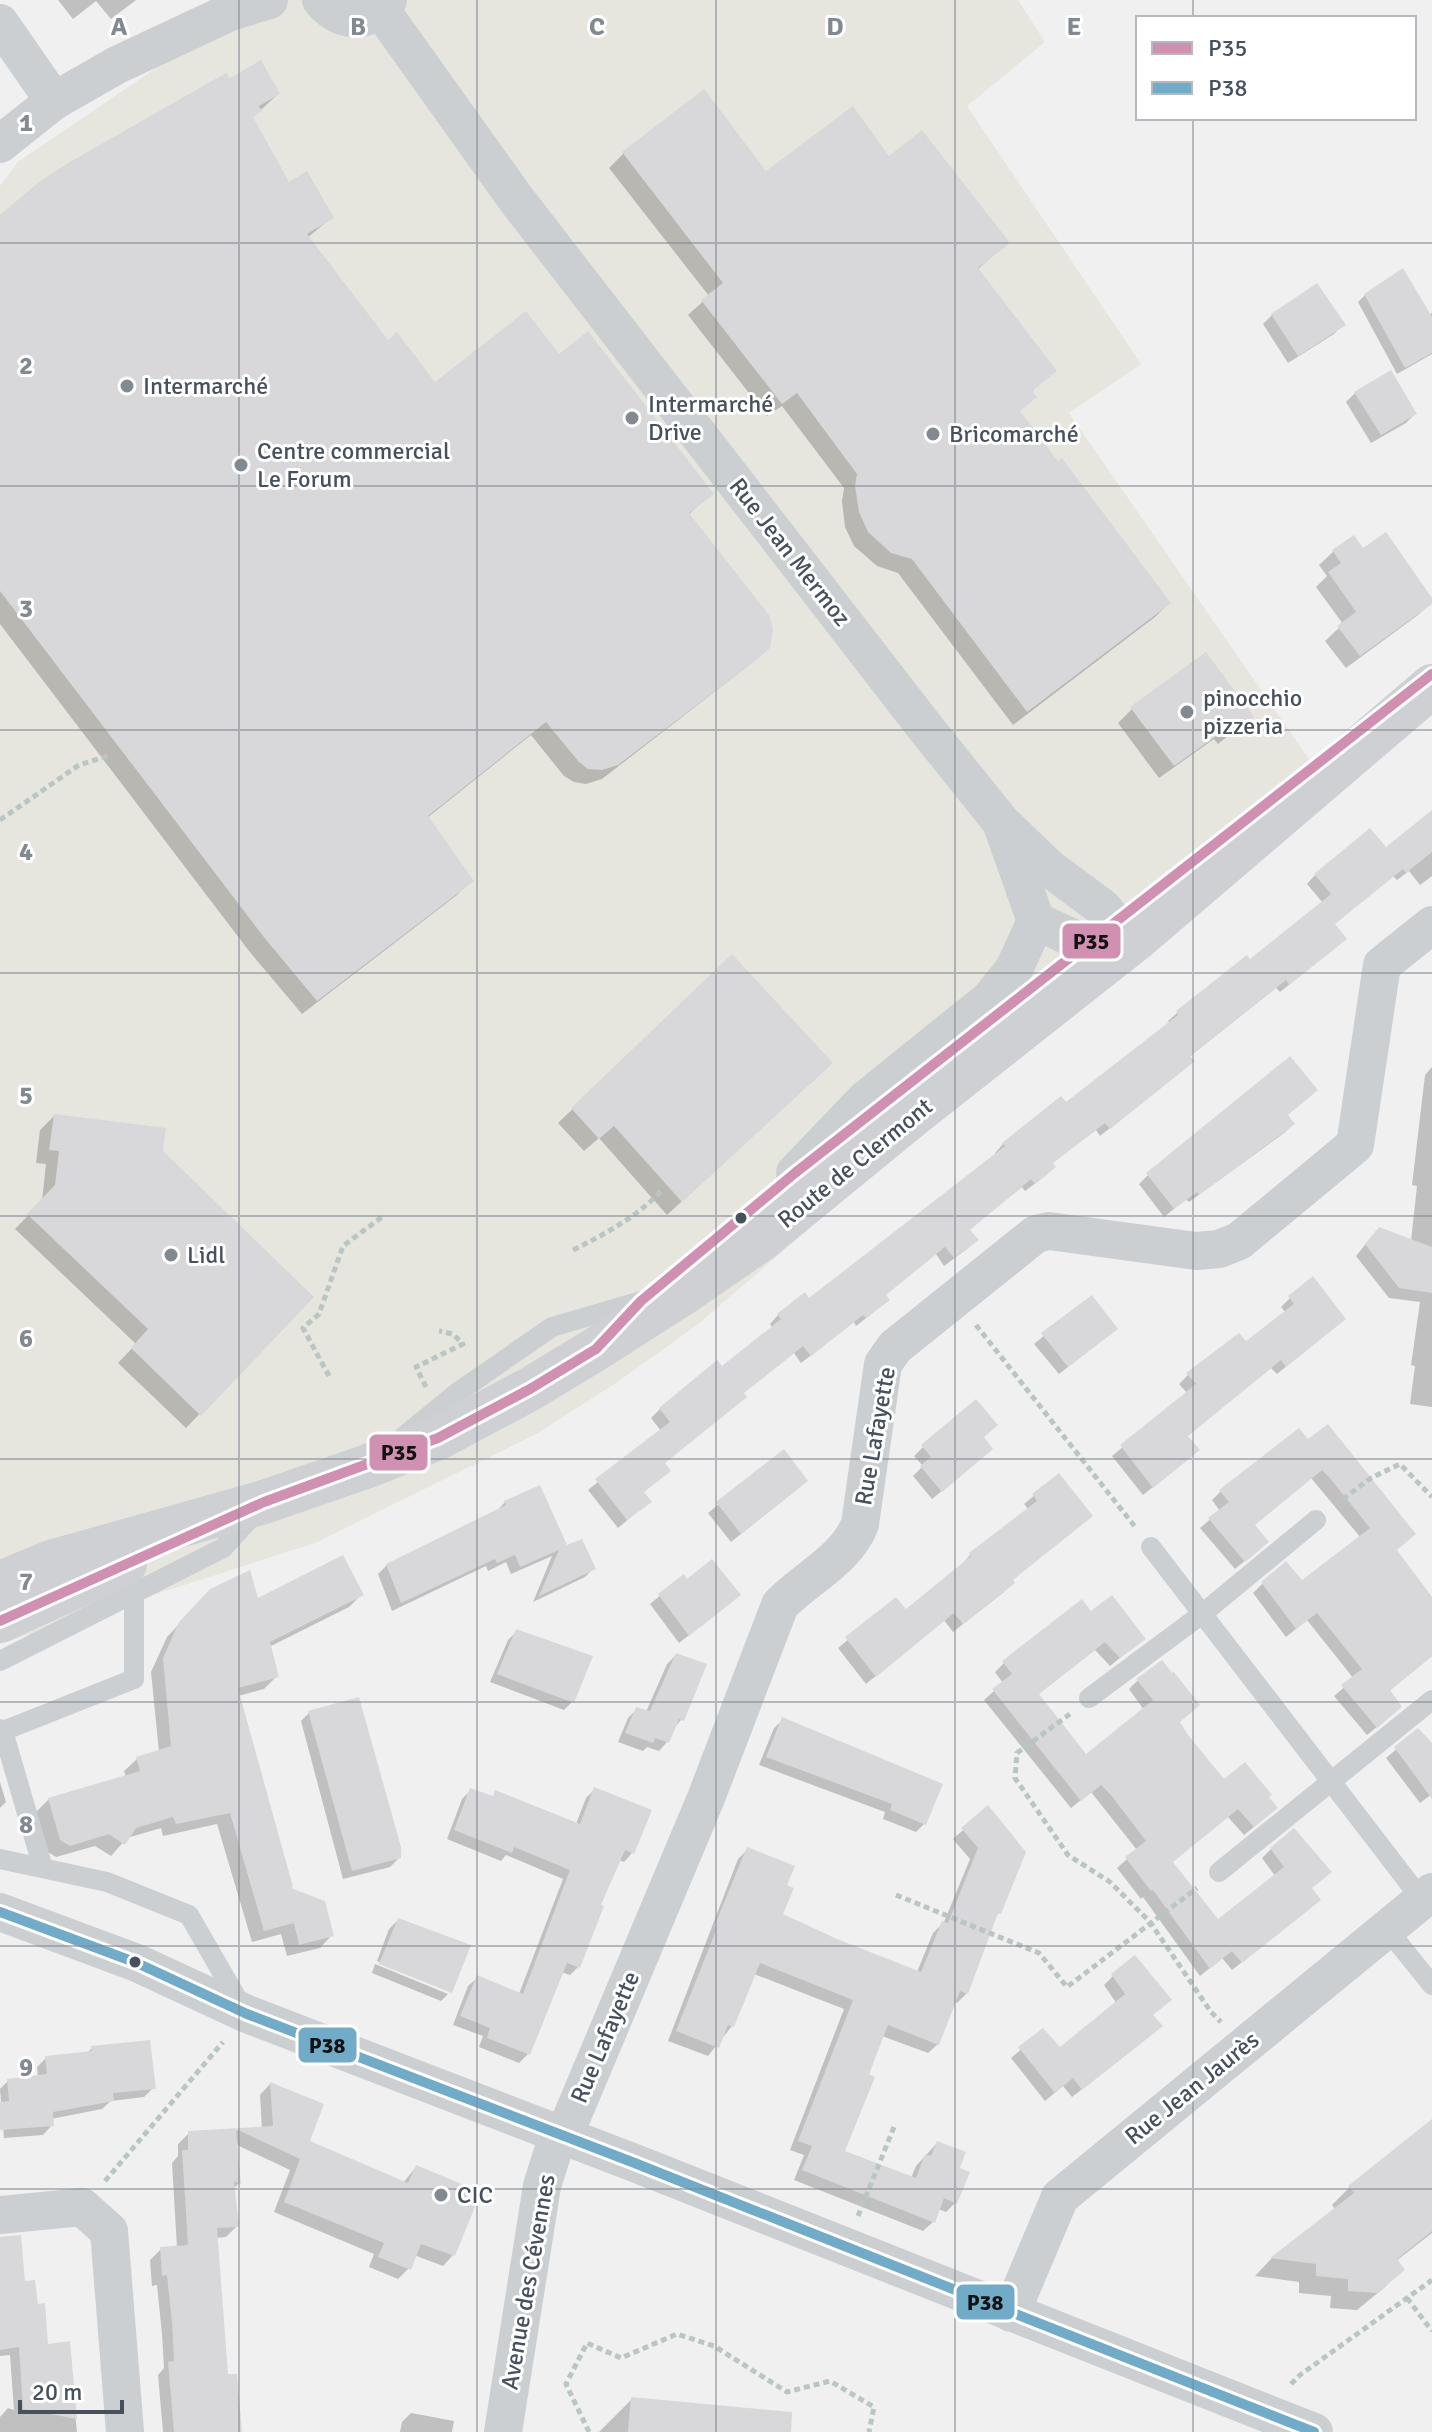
<svg xmlns="http://www.w3.org/2000/svg" width="1432" height="2432" font-family="Signika,sans-serif">
	<rect width="100%" height="100%" fill="#f1f0f0"/>
	<!-- commercial -->
	<polygon fill="#e6e5de" points="256,0 1018,0 1045,42 967,106 1141,364 1069,413 1327,785 697,1325 616,1383 538,1433 315,1543 0,1644 0,186 18,162"/>
	<!-- shadow -->
	<g fill="#0003">
		<polygon points="58,0 136,0 111,19 96,1 73,19"/>
		<polygon points="229,81 278,94 251,119 288,185 331,218 307,238 387,342 434,385 558,357 711,494 688,515 753,662 602,779 586,784 574,782 564,776 531,735 427,818 471,880 457,895 302,1014 249,951 0,624 0,218"/>
		<polygon points="704,92 766,174 889,159 1007,243 977,270 1055,370 1031,392 1018,412 1169,603 1155,617 1013,725 898,573 877,566 854,546 845,527 842,501 844,488 782,406 767,416 688,315 709,296 609,168 623,154"/>
		<polygon points="1365,295 1428,315 1432,313 1432,354 1397,374 1358,302"/>
		<polygon points="1272,315 1343,324 1334,334 1288,363 1263,324"/>
		<polygon points="1355,393 1415,414 1406,423 1371,443 1346,402"/>
		<polygon points="1353,538 1362,551 1432,602 1418,615 1346,668 1325,641 1343,624 1316,587 1327,576 1319,565 1333,552"/>
		<polygon points="1132,709 1251,717 1218,744 1214,739 1159,778 1118,723"/>
		<polygon points="1432,813 1432,876 1420,885 1409,871 1397,880 1393,876 1333,925 1335,948 1280,992 1276,988 1189,1057 1183,1070 1100,1136 1096,1130 1051,1164 1045,1176 1025,1191 1022,1187 968,1230 976,1240 967,1249 944,1266 936,1254 884,1295 879,1308 856,1326 854,1322 801,1363 794,1353 742,1394 663,1464 669,1471 642,1493 649,1502 618,1528 588,1490 661,1431 651,1418 660,1409 722,1369 773,1328 770,1324 778,1315 809,1301 997,1155 995,1153 1003,1144 1065,1105 1170,1024 1168,1021 1177,1013 1250,962 1323,903 1307,884 1315,875 1386,850"/>
		<polygon points="732,957 817,1077 667,1215 599,1138 584,1151 558,1123"/>
		<polygon points="1432,1067 1432,1407 1410,1404 1415,1366 1411,1365 1420,1302 1389,1298 1356,1256 1369,1240 1411,1241 1417,1186 1412,1185 1425,1075"/>
		<polygon points="54,1116 161,1151 312,1297 186,1428 118,1363 136,1344 15,1229 42,1201 46,1164 36,1163 40,1130"/>
		<polygon points="1286,1116 1293,1124 1284,1133 1189,1202 1186,1199 1164,1217 1139,1184 1148,1175"/>
		<polygon points="1091,1297 1106,1337 1059,1374 1034,1344"/>
		<polygon points="1290,1298 1334,1327 1277,1374 1271,1368 1186,1437 1188,1459 1143,1495 1112,1456 1187,1393 1179,1384 1188,1375 1245,1344 1286,1313 1281,1307"/>
		<polygon points="1299,1431 1432,1600 1432,1656 1389,1691 1390,1716 1367,1735 1334,1696 1354,1679 1307,1620 1286,1637 1253,1593 1262,1584 1302,1583 1361,1538 1311,1478 1253,1525 1258,1550 1235,1569 1200,1528 1220,1511 1212,1500 1221,1491"/>
		<polygon points="982,1438 982,1458 932,1499 913,1476 923,1466 914,1456 923,1447"/>
		<polygon points="783,1452 796,1490 731,1542 708,1513"/>
		<polygon points="1058,1476 1004,1592 953,1632 944,1620 866,1684 838,1648 896,1600 905,1612 963,1565 962,1564 970,1555 1029,1510 1024,1504"/>
		<polygon points="505,1502 594,1568 585,1577 533,1602 552,1556 511,1574 506,1562 488,1571 486,1566 392,1611 378,1574 387,1565 496,1512"/>
		<polygon points="683,1577 729,1604 679,1643 650,1604"/>
		<polygon points="361,1595 349,1607 269,1647 277,1676 264,1689 238,1696 289,1889 332,1935 320,1948 287,1956 281,1934 252,1942 217,1824 163,1836 161,1828 127,1838 111,1856 95,1846 56,1857 48,1852 36,1812 49,1799 126,1777 124,1771 137,1759 159,1752 151,1672 167,1637 198,1604"/>
		<polygon points="1091,1614 1143,1639 1110,1666 1095,1650 1037,1695 1086,1757 1144,1710 1129,1689 1138,1680 1178,1723 1224,1781 1267,1798 1266,1817 1244,1835 1228,1817 1171,1863 1217,1922 1275,1876 1262,1858 1271,1849 1310,1889 1309,1909 1232,1970 1222,1958 1200,1976 1143,1897 1141,1899 1117,1868 1137,1850 1091,1792 1071,1808 984,1700 1003,1683 995,1672 1004,1663"/>
		<polygon points="516,1632 572,1702 564,1710 490,1682 508,1640"/>
		<polygon points="676,1655 682,1719 673,1729 667,1742 659,1751 647,1747 643,1751 618,1742 628,1718 637,1709 646,1712 667,1664"/>
		<polygon points="309,1713 399,1858 390,1867 343,1879 301,1721"/>
		<polygon points="783,1720 924,1824 916,1832 883,1819 885,1812 759,1765 774,1728"/>
		<polygon points="1418,1731 1432,1746 1432,1794 1420,1803 1386,1758"/>
		<polygon points="0,1782 6,1802 0,1808"/>
		<polygon points="595,1789 632,1853 624,1862 618,1860 598,1906 578,1967 570,1975 561,1972 528,2054 519,2063 479,2047 483,2036 453,2025 468,1986 477,1978 519,1994 563,1879 506,1855 501,1861 447,1839 462,1799 471,1790 491,1798 496,1793 576,1824 586,1798"/>
		<polygon points="988,1808 999,1913 995,1917 967,1993 957,2003 954,2001 938,2044 928,2053 882,2036 842,2153 911,2178 916,2166 937,2143 958,2169 956,2202 946,2212 938,2209 933,2222 923,2231 794,2180 804,2155 790,2150 844,2009 754,1974 732,2026 708,2056 668,2041 738,1859 748,1849 784,1886 781,1915 836,1941 917,1972 933,1933 944,1922 970,1859 953,1839"/>
		<polygon points="398,1920 468,1946 449,1993 449,1989 377,1961 389,1929"/>
		<polygon points="375,1964 448,1994 441,2001 372,1973"/>
		<polygon points="1113,1976 1152,2016 1151,2035 1072,2097 1063,2086 1045,2101 1011,2058 1043,2031 1060,2049 1117,2004 1104,1985"/>
		<polygon points="92,2048 153,2088 144,2097 111,2101 102,2109 51,2119 52,2125 43,2135 4,2138 0,2089 8,2081 38,2077 37,2067 46,2058 86,2054"/>
		<polygon points="270,2084 307,2142 403,2183 416,2167 453,2255 443,2266 414,2255 409,2268 398,2279 369,2267 374,2254 274,2212 290,2170 235,2144 239,2183 233,2189 237,2226 226,2237 216,2238 226,2376 240,2432 163,2432 158,2375 164,2368 162,2334 157,2285 152,2286 150,2260 161,2249 177,2248 172,2163 178,2156 178,2144 189,2133 262,2129 260,2095"/>
		<polygon points="1432,2121 1432,2233 1396,2261 1402,2269 1385,2287 1357,2310 1330,2308 1331,2296 1299,2293 1299,2282 1255,2276 1271,2259 1335,2209 1332,2205 1350,2187"/>
		<polygon points="0,2271 23,2284 46,2347 68,2343 77,2432 0,2432 0,2417 8,2408 14,2410 10,2355 0,2356"/>
		<polygon points="632,2399 749,2432 599,2432"/>
		<polygon points="411,2413 454,2421 452,2432 400,2432 402,2422"/>
	</g>
	<!-- building -->
	<g fill="#d8d8db">
		<polygon points="261,60 280,94 259,106 262,111 253,117 289,182 307,171 334,218 307,234 388,340 397,332 435,382 526,311 559,354 588,331 714,494 689,513 769,615 773,629 770,648 760,657 618,765 602,770 588,769 579,762 546,722 428,816 474,881 317,1001 263,936 0,591 0,215 39,182 70,162 226,73 230,78"/>
		<polygon points="704,89 766,171 853,106 889,156 922,130 1010,243 978,268 1057,371 1032,391 1037,397 1020,411 1058,461 1062,458 1171,603 1027,712 912,559 891,553 868,532 859,512 855,486 857,474 797,393 782,404 701,300 723,283 622,152"/>
		<polygon points="1403,268 1432,317 1432,353 1405,368 1364,294"/>
		<polygon points="1317,283 1346,325 1298,356 1271,314"/>
		<polygon points="1391,370 1417,414 1381,435 1354,392"/>
		<polygon points="1386,532 1432,598 1432,604 1360,656 1337,626 1356,612 1328,572 1341,563 1332,550 1354,535 1363,548"/>
		<polygon points="1206,652 1254,717 1233,731 1229,727 1174,766 1130,707"/>
		<polygon points="1432,810 1432,852 1406,873 1403,869 1335,924 1347,939 1289,985 1286,980 1190,1056 1195,1061 1110,1129 1105,1123 1053,1163 1056,1167 1035,1184 1031,1179 970,1230 979,1240 954,1258 945,1247 886,1295 890,1300 866,1318 863,1315 811,1356 803,1346 744,1393 747,1397 665,1463 671,1471 644,1492 652,1502 627,1520 595,1479 670,1422 659,1408 717,1360 722,1366 781,1319 777,1314 805,1292 809,1298 1005,1146 1002,1143 1061,1096 1066,1102 1178,1015 1176,1011 1247,955 1250,959 1331,894 1314,874 1370,828 1386,847"/>
		<polygon points="732,954 833,1063 682,1202 614,1126 599,1139 571,1108"/>
		<polygon points="1290,1056 1318,1090 1288,1115 1295,1124 1199,1195 1197,1192 1174,1209 1146,1173"/>
		<polygon points="54,1114 166,1128 163,1151 314,1297 201,1416 131,1348 148,1329 27,1214 55,1185 59,1151 49,1150"/>
		<polygon points="1379,1227 1432,1247 1432,1293 1399,1288 1365,1244"/>
		<polygon points="1313,1276 1346,1319 1286,1367 1281,1360 1188,1436 1200,1450 1153,1488 1120,1445 1196,1384 1186,1373 1239,1333 1246,1341 1294,1304 1288,1296"/>
		<polygon points="1092,1295 1118,1329 1068,1367 1041,1333"/>
		<polygon points="976,1399 998,1425 984,1437 993,1449 942,1492 920,1466 931,1457 921,1445"/>
		<polygon points="1328,1424 1416,1534 1397,1550 1432,1597 1432,1656 1390,1690 1402,1707 1377,1728 1341,1685 1362,1669 1317,1613 1296,1629 1261,1582 1286,1561 1302,1580 1370,1528 1329,1477 1322,1470 1255,1525 1269,1542 1245,1562 1208,1518 1229,1502 1219,1490 1254,1463 1299,1428 1308,1439"/>
		<polygon points="784,1449 808,1481 741,1534 716,1502"/>
		<polygon points="1059,1473 1093,1516 1013,1580 1015,1583 963,1624 954,1613 876,1677 845,1637 896,1597 906,1609 971,1556 969,1553 1037,1501 1032,1494"/>
		<polygon points="540,1485 567,1545 582,1539 596,1569 539,1596 559,1550 520,1567 515,1555 497,1563 495,1559 401,1603 386,1564 506,1505 504,1501"/>
		<polygon points="343,1555 364,1595 270,1642 279,1677 238,1688 293,1887 291,1888 325,1901 334,1936 299,1945 294,1923 264,1931 230,1813 176,1824 173,1817 136,1828 125,1845 109,1834 70,1846 60,1840 48,1798 140,1771 136,1757 171,1746 163,1658 179,1622 210,1589 250,1570 258,1598"/>
		<polygon points="712,1559 741,1595 689,1636 658,1594 684,1574 687,1579"/>
		<polygon points="1112,1595 1146,1639 1120,1658 1105,1642 1039,1694 1086,1754 1153,1700 1136,1679 1162,1660 1172,1673 1174,1672 1200,1705 1180,1722 1188,1735 1224,1779 1245,1762 1272,1795 1269,1797 1278,1808 1254,1827 1238,1809 1173,1862 1218,1919 1284,1867 1270,1848 1294,1828 1332,1872 1312,1888 1321,1900 1242,1963 1232,1951 1210,1969 1153,1890 1151,1891 1125,1857 1146,1841 1111,1795 1101,1785 1081,1801 992,1689 1012,1674 1002,1661 1029,1640 1082,1599 1091,1611"/>
		<polygon points="516,1629 593,1656 574,1703 497,1674"/>
		<polygon points="676,1653 707,1664 684,1721 679,1719 669,1743 655,1738 653,1743 625,1733 636,1707 650,1711"/>
		<polygon points="359,1697 401,1847 401,1858 352,1871 308,1711"/>
		<polygon points="782,1717 943,1784 926,1825 890,1810 892,1804 766,1757"/>
		<polygon points="1418,1728 1432,1743 1432,1799 1394,1747"/>
		<polygon points="594,1787 652,1810 634,1854 625,1850 601,1905 604,1906 580,1968 567,1963 530,2055 487,2038 490,2028 460,2016 477,1975 523,1994 570,1870 514,1847 512,1853 454,1830 470,1788 493,1796 495,1790 580,1824"/>
		<polygon points="988,1805 1026,1852 1001,1914 998,1913 968,1994 960,1991 939,2045 888,2025 869,2074 875,2077 845,2151 916,2178 925,2154 931,2156 937,2141 966,2152 960,2168 970,2172 957,2204 944,2198 935,2223 802,2170 812,2146 798,2141 853,2000 760,1963 734,2027 728,2025 719,2048 676,2031 717,1928 714,1927 747,1847 795,1866 787,1885 794,1888 783,1914 837,1939 921,1972 942,1921 948,1923 978,1848 961,1828"/>
		<polygon points="398,1918 471,1945 452,1993 379,1964"/>
		<polygon points="1135,1955 1172,2000 1153,2015 1163,2026 1082,2090 1073,2078 1055,2093 1018,2047 1043,2028 1060,2047 1125,1994 1111,1974"/>
		<polygon points="150,2040 156,2089 113,2093 114,2101 53,2112 54,2126 0,2130 0,2102 9,2101 7,2079 47,2074 45,2056 92,2051 91,2046"/>
		<polygon points="270,2082 324,2104 310,2141 408,2183 416,2165 481,2192 455,2256 421,2244 411,2270 378,2257 384,2243 284,2202 300,2159 236,2129 241,2184 234,2181 239,2227 217,2228 228,2374 237,2374 242,2432 174,2432 168,2362 174,2361 172,2322 167,2275 162,2276 160,2247 188,2245 182,2150 188,2150 188,2131 273,2126"/>
		<polygon points="1432,2119 1432,2231 1397,2259 1405,2270 1377,2293 1348,2291 1348,2279 1316,2276 1316,2264 1270,2258 1354,2193 1348,2186"/>
		<polygon points="21,2235 25,2281 35,2280 38,2304 45,2303 48,2344 70,2341 77,2419 23,2409 19,2347 0,2350 0,2237"/>
		<polygon points="631,2397 792,2412 791,2432 628,2432"/>
	</g>
	<g fill="none" stroke-linecap="round" stroke-linejoin="round">
		<!-- path -->
		<g stroke="#b9c6c3" stroke-width="5" stroke-dasharray="6 4" stroke-linecap="butt">
			<polyline points="0,820 79,765 108,756"/>
			<path d="M 573,1250 C 607,1233 637,1217 663,1189"/>
			<polyline points="976,1325 1136,1528"/>
			<polyline points="329,1376 303,1328 319,1314 343,1246 382,1217"/>
			<polyline points="426,1387 416,1367 463,1344 453,1334 439,1331"/>
			<polyline points="1335,1505 1371,1478 1400,1464 1432,1497"/>
			<polyline points="1070,1714 1017,1753 1015,1778 1068,1855 1110,1882 1150,1922 1211,2012 1221,2022"/>
			<polyline points="896,1895 1039,1953 1067,1987 1197,1888"/>
			<polyline points="105,2181 223,2042"/>
			<polyline points="858,2216 894,2127"/>
			<polyline points="1407,2298 1432,2331"/>
			<polyline points="1291,2384 1300,2375 1432,2280"/>
			<polyline points="589,2432 566,2384 587,2343 621,2358 677,2334 714,2346 787,2392 830,2381 874,2407 869,2432"/>
		</g>
		<!-- service -->
		<g stroke="#cccfd1" stroke-width="20">
			<polyline points="404,1436 458,1392 552,1327 641,1301"/>
			<polyline points="1151,1547 1422,1900"/>
			<polyline points="0,1661 223,1548 254,1514"/>
			<polyline points="1089,1698 1202,1614 1316,1520"/>
			<polyline points="0,1729 3,1731 134,1679 134,1593"/>
			<polyline points="3,1731 43,1868"/>
			<polyline points="0,1859 107,1882 189,1915 242,2007"/>
			<polyline points="1219,1872 1432,1700"/>
			<polyline points="1387,1929 1432,1985"/>
		</g>
		<!-- minor -->
		<g stroke="#cccfd1" stroke-width="38">
			<path d="M 321,0 C 340,23 369,26 388,0"/>
			<polyline points="381,10 516,199 924,726 1001,822 1049,868 1103,908 1114,922 1105,964"/>
			<polyline points="0,23 54,101"/>
			<polyline points="0,144 54,101 117,65 230,12 269,0"/>
			<polyline points="1003,828 1036,921 1086,944 1135,939"/>
			<polyline points="795,1173 866,1099 990,999 1014,969 1036,921"/>
			<polyline points="0,1912 137,1963 247,2014 632,2162 1314,2432"/>
			<polyline points="0,2215 82,2207 109,2231 125,2432"/>
			<polyline points="1011,2313 1060,2197 1432,1892"/>
			<path d="M 503,2432 L 542,2186 L 553,2151 L 571,2119 L 706,1798 L 780,1605 C 806,1578 846,1560 860,1524 L 883,1364 L 895,1347 L 1036,1234 L 1049,1231 L 1196,1251 L 1219,1249 L 1239,1241 L 1355,1145 L 1382,965 L 1432,925"/>
		</g>
		<!-- secondary -->
		<g stroke="#ced0d4" stroke-width="44">
			<polyline points="0,1583 51,1562 264,1502 368,1466 438,1438 530,1389 596,1349 685,1292 759,1241 913,1115 1136,939 1432,686"/>
			<polyline points="0,1621 125,1564"/>
		</g>
		<defs>
			<polyline id="bus-1" points="0,1621 264,1502 438,1438 530,1389 596,1349 641,1301 795,1173 1432,674"/>
			<polyline id="bus-2" points="0,1912 137,1963 247,2014 632,2162 1314,2432"/>
		</defs>
		<!-- bus-1 casing -->
		<use href="#bus-1" stroke="#fff" stroke-width="16"/>
		<!-- bus-2 casing -->
		<use href="#bus-2" stroke="#fff" stroke-width="16"/>
		<!-- bus-1 -->
		<use href="#bus-1" stroke="#d090b1" stroke-width="10"/>
		<!-- bus-2 -->
		<use href="#bus-2" stroke="#71abc7" stroke-width="10"/>
	</g>
	<!-- grid -->
	<path fill="none" stroke="#828990" stroke-width="2" stroke-opacity="0.55" d="M 239,0 L 239,2432M 477,0 L 477,2432M 716,0 L 716,2432M 955,0 L 955,2432M 1193,0 L 1193,18M 1193,118 L 1193,2432M 0,243 L 1432,243M 0,486 L 1432,486M 0,730 L 1432,730M 0,973 L 1432,973M 0,1216 L 1432,1216M 0,1459 L 1432,1459M 0,1702 L 1432,1702M 0,1946 L 1432,1946M 0,2189 L 1432,2189"/>
	<!-- markers -->
	<g fill="#828990" stroke="#fff" stroke-width="3">
		<circle cx="127" cy="386" r="8"/>
		<circle cx="632" cy="418" r="8"/>
		<circle cx="933" cy="434" r="8"/>
		<circle cx="241" cy="465" r="8"/>
		<circle cx="1187" cy="712" r="8"/>
		<circle cx="171" cy="1255" r="8"/>
		<circle cx="441" cy="2195" r="8"/>
	</g>
	<g fill="#47515d" stroke="#fff" stroke-width="3">
		<circle cx="741" cy="1218" r="7"/>
		<circle cx="135" cy="1962" r="7"/>
	</g>
	<g text-anchor="middle" stroke-width="6" stroke-linejoin="round" paint-order="stroke">
		<!-- poi labels -->
		<g font-size="24" fill="#47515d" stroke="#fff" text-anchor="start">
			<text x="143" y="394">Intermarché</text>
			<text x="648" y="412">Intermarché<tspan x="648" dy="28">Drive</tspan></text>
			<text x="949" y="442">Bricomarché</text>
			<text x="257" y="459">Centre commercial<tspan x="257" dy="28">Le Forum</tspan></text>
			<text x="1203" y="706">pinocchio<tspan x="1203" dy="28">pizzeria</tspan></text>
			<text x="187" y="1263">Lidl</text>
			<text x="457" y="2203">CIC</text>
		</g>
		<!-- street labels -->
		<g font-size="24" fill="#47515d" stroke="#fff">
			<text transform="translate(790 552) rotate(52)" y="8">Rue Jean Mermoz</text>
			<text transform="translate(855 1163) rotate(-39)" y="8">Route de Clermont</text>
			<text transform="translate(875 1436) rotate(-80)" y="8">Rue Lafayette</text>
			<text transform="translate(605 2037) rotate(-67)" y="8">Rue Lafayette</text>
			<text transform="translate(1192 2088) rotate(-39)" y="8">Rue Jean Jaurès</text>
			<text transform="translate(528 2282) rotate(-80)" y="8">Avenue des Cévennes</text>
		</g>
	</g>
	<g font-size="26" text-anchor="middle" font-weight="bold" fill="#828990" stroke="#fff" stroke-width="6" stroke-linejoin="round" paint-order="stroke">
		<text x="119" y="35">A</text>
		<text x="358" y="35">B</text>
		<text x="597" y="35">C</text>
		<text x="835" y="35">D</text>
		<text x="1074" y="35">E</text>
		<text x="26" y="131">1</text>
		<text x="26" y="374">2</text>
		<text x="26" y="617">3</text>
		<text x="26" y="860">4</text>
		<text x="26" y="1104">5</text>
		<text x="26" y="1347">6</text>
		<text x="26" y="1590">7</text>
		<text x="26" y="1833">8</text>
		<text x="26" y="2076">9</text>
	</g>
	<g stroke="#fff" stroke-width="3">
		<rect x="1061" y="922" width="61" height="38" rx="8" fill="#d090b1"/>
		<rect x="368" y="1433" width="61" height="39" rx="8" fill="#d090b1"/>
		<rect x="297" y="2026" width="61" height="38" rx="8" fill="#71abc7"/>
		<rect x="955" y="2283" width="61" height="38" rx="8" fill="#71abc7"/>
	</g>
	<g font-size="22" text-anchor="middle" font-weight="bold" fill="#111">
		<text x="1091" y="949">P35</text>
		<text x="399" y="1460">P35</text>
		<text x="327" y="2053">P38</text>
		<text x="985" y="2310">P38</text>
	</g>
	<!-- legend -->
	<rect x="1136" y="16" width="280" height="104" fill="#ffffff" stroke="#b5b9be" stroke-width="2"/>
	<rect x="1152" y="42" width="40" height="12" fill="#d090b1" stroke="#b5b9be" stroke-width="2"/>
	<text x="1208" y="56" font-size="24" fill="#47515d">P35</text>
	<rect x="1152" y="82" width="40" height="12" fill="#71abc7" stroke="#b5b9be" stroke-width="2"/>
	<text x="1208" y="96" font-size="24" fill="#47515d">P38</text>
	<!-- scale -->
	<path d="M20 2400v12h102v-12" fill="none" stroke="#47515d" stroke-width="4"/>
	<text x="32" y="2400" font-size="24" fill="#47515d" stroke="#ffffff" stroke-width="6" paint-order="stroke">20 m</text>
</svg>
